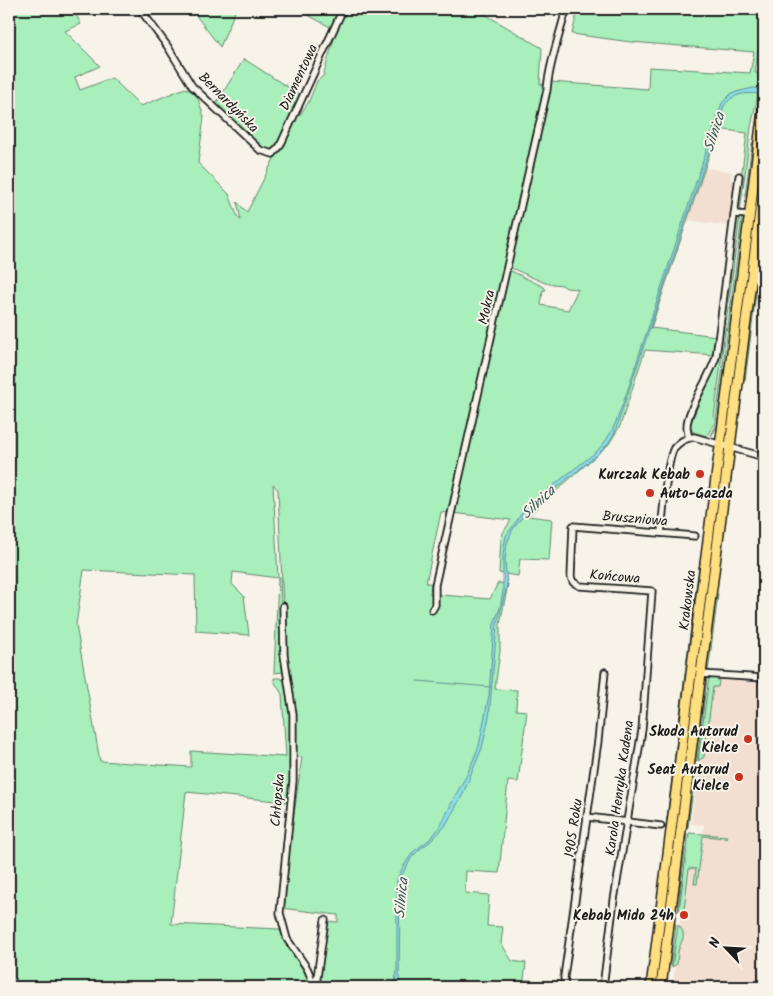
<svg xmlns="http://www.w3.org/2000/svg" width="773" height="996" font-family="Kalam,sans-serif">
	<rect width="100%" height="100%" fill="#f7f3e8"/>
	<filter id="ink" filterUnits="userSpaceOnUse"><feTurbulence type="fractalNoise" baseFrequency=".02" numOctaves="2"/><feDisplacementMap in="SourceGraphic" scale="10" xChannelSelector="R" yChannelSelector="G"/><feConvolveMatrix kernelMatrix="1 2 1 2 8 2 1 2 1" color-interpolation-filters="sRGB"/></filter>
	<g filter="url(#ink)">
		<!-- built -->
		<g fill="#f2dfd1">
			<polygon points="704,168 732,172 731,182 736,186 730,226 686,220"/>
			<polygon points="709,678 764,682 764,987 673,987 686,866 703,835 704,825 691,824"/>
		</g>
		<!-- green -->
		<g fill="#a8efbb" stroke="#62866c">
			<polygon points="9,9 73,9 81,24 65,31 100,66 75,77 80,90 112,78 141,106 185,88 196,93 204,117 198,163 229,194 238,218 241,220 237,202 247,212 296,115 300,115 309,101 317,81 323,76 336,32 346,9 476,9 542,48 540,84 546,85 449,513 441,512 426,583 431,583 430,594 490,599 498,583 508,584 500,624 500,651 495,689 517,690 516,710 527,711 518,782 508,781 499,873 466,871 465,893 489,895 487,926 503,927 501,943 512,961 526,963 524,980 558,982 558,984 561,987 318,987 327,921 338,922 338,915 281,908 302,757 297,757 295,717 285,655 278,490 273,484 278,577 280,577 283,672 274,673 278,578 233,572 232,584 244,596 249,635 196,631 195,575 84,570 76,625 100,761 191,767 191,751 286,757 282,694 274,681 274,678 280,678 286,682 290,715 291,770 287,802 186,792 171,924 279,929 309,980 310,987 9,987"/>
			<polygon points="191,9 236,9 220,47"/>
			<polygon points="297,9 342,9 332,28"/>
			<polygon points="578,9 764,9 755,73 758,73 760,85 751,127 740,212 737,208 747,133 718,129 651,328 717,336 715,355 645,350 620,426 609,444 528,516 552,519 549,560 520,559 518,576 499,573 501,539 503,533 511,520 453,513 509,270 544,287 546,290 543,290 541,305 568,310 578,289 566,288 562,285 545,283 509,267 514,250 550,82 648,89 649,67 750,73 754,52 631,42 572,34"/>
			<polygon points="244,59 300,95 278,143 270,150 259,145 215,105"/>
			<polygon points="764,128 764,153 759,198 755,197"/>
			<polygon points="754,142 754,150 749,196 745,196 752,143"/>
			<polygon points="755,201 758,201 728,429 735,354"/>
			<polygon points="764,214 764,230 745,381 743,381 744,366"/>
			<polygon points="740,217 734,261 730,260 734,227 736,226 737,218"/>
			<polygon points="742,218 745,219 729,352 723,381 717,427 711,436 715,427"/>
			<polygon points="730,262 734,262 713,425 707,436 693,432 689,426 690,418 716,365"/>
			<polygon points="717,503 715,534 660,962 667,891"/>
			<polygon points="700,561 663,871 661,872 665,845 666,826 695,594"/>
			<polygon points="715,594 718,594 708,672 705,669"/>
			<polygon points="709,677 717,678 719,682 718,687 713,687 704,757 698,761"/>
			<polygon points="707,678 697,761 694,759 704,679"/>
			<polygon points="696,770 688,827 686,823 692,772"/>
			<polygon points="689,833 727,836 727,838 703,836 697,884 694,884 696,869 689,868 684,910 679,910"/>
			<polygon points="687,834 678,912 684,838"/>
			<polygon points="673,921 676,924 671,966 668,962"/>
			<path d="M 678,925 C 689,936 680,941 678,952 C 678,956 677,960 677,964 L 672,967 Z"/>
		</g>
		<!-- water -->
		<path fill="#8bdce7" stroke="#5f8f96" d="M 753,88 L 764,89 L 764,95 C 749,92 733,92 724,106 L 615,432 L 607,445 L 596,456 L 527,511 L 513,529 L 507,543 L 505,561 L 507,585 L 497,625 L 489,717 L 482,748 L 462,796 L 445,826 L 431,841 L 420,849 L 412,857 L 400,878 L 399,987 L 394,987 L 397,971 L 397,879 L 403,867 L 413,852 L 430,839 L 440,827 L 456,794 L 467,775 L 479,746 L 489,695 L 494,624 L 500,608 L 503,591 L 503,552 L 506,536 L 522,513 L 532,502 L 596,452 C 613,436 619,414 627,392 L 722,103 L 732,93 Z"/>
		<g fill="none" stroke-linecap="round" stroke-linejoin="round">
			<!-- stream -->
			<polyline stroke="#5f8f96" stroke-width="1" points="417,681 491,687"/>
			<defs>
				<g id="street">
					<polyline points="140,9 168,47 192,86 260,150 273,154 280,146 343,9"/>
					<polyline points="734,214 750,215"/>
					<path d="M 689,438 C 688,434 687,430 687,426 C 687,410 710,377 716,357 L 739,176"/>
					<path d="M 661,533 C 663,515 666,462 674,448 C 679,442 686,438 694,437 L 764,457"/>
					<polyline points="283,606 284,655 293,714 293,781 280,913 287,939 307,968 315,987"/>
					<path d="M 432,610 L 435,605 L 435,585 L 547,90 C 549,63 560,35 566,9"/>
					<polyline points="701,674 764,678"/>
					<polyline points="587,817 661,826"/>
					<polyline points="316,985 325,920"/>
					<polyline points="565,987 564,977 598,741 605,672"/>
					<polyline points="603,987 614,900 642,730 652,591 580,586 573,582 571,577 573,526 695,536"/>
				</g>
				<g id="primary">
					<polyline points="651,987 764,102"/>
					<polyline points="661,987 764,180"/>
				</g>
			</defs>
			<!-- street casing -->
			<use href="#street" stroke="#1c1c1c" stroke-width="9"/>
			<!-- primary casing -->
			<use href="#primary" stroke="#1c1c1c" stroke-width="12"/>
			<!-- street -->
			<use href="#street" stroke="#f7f3e8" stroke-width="5.5"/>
			<!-- primary -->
			<use href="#primary" stroke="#ffdf80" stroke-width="9"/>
		</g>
	</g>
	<!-- markers -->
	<g fill="#c8321e" stroke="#f7f3e8" stroke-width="2">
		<circle cx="700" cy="474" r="5"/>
		<circle cx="650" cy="493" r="5"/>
		<circle cx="748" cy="739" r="5"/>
		<circle cx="739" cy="777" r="5"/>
		<circle cx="684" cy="915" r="5"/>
	</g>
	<g text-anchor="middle" stroke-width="4" stroke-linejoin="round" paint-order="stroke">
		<!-- street labels -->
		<g font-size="14" fill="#1c1c1c" stroke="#f7f3e8">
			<text transform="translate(298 77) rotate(-65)" y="5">Diamentowa</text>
			<text transform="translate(229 102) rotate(45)" y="5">Bernardyńska</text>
			<text transform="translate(486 307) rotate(-77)" y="5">Mokra</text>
			<text transform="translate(635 518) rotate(5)" y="5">Bruszniowa</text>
			<text transform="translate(615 576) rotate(5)" y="5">Końcowa</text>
			<text transform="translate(687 600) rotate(-83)" y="5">Krakowska</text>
			<text transform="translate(619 788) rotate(-82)" y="5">Karola Henryka Kadena</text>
			<text transform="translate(277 800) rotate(-85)" y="5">Chłopska</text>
			<text transform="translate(573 828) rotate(-82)" y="5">1905 Roku</text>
		</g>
		<!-- poi labels -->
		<g font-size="14" font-weight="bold" fill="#1c1c1c" stroke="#f7f3e8" text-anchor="end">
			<text x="690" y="479">Kurczak Kebab</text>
			<text x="660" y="498" text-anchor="start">Auto-Gazda</text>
			<text x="738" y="736">Skoda Autorud<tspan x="738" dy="16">Kielce</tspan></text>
			<text x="729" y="774">Seat Autorud<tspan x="729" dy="16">Kielce</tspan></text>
			<text x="674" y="920">Kebab Mido 24h</text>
		</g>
		<!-- water labels -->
		<g font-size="15" font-style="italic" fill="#3d5659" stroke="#f7f3e8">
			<text transform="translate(714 132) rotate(-72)" y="5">Silnica</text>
			<text transform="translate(538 502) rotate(-43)" y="5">Silnica</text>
			<text transform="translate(401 898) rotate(-85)" y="5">Silnica</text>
		</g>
	</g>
	<!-- margin -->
	<rect width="773" height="996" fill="none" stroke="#f7f3e8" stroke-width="30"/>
	<rect x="15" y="15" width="743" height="966" fill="none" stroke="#1c1c1c" stroke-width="2" filter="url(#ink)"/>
	<!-- north arrow -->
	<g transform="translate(726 948) rotate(295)" stroke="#f7f3e8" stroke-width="4" paint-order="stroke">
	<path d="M0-4L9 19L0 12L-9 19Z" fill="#1c1c1c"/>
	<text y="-8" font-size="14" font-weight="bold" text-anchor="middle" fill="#1c1c1c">N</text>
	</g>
</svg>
